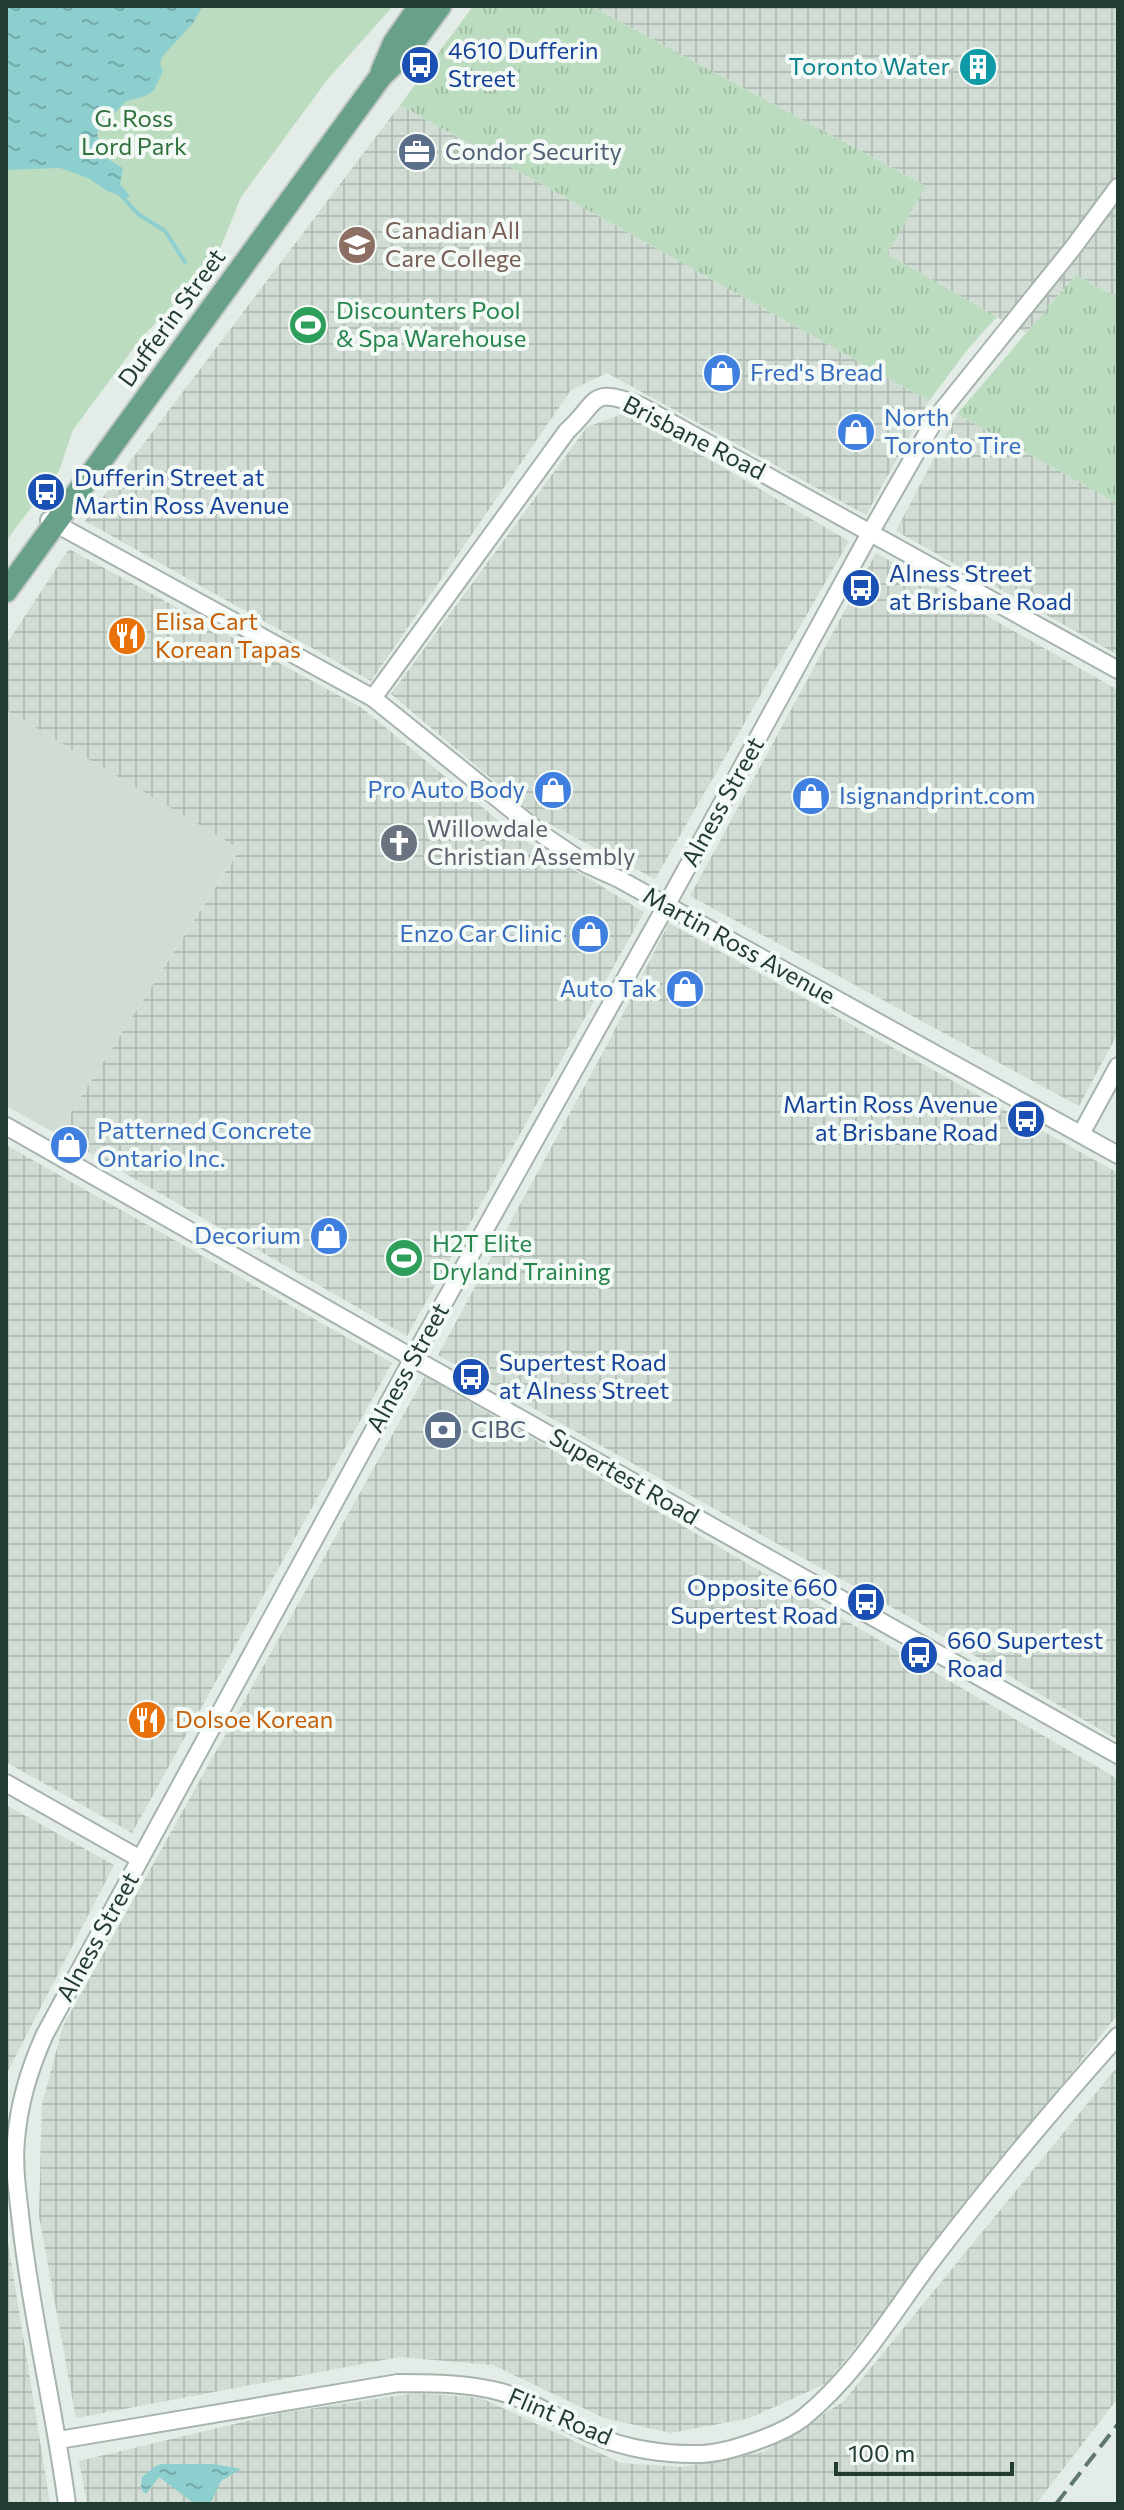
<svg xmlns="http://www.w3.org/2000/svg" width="1124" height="2510" font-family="Commissioner,sans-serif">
	<defs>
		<pattern id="industrial-grid" width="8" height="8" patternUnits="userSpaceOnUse" patternTransform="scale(2)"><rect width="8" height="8" fill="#d1dcd5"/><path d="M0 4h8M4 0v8" fill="none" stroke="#b3beb7"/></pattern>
		<pattern id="grass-tufts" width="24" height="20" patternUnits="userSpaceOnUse" patternTransform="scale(2)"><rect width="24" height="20" fill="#bcdcc0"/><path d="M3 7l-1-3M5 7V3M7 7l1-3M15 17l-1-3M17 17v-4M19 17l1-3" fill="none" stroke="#a1bea5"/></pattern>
		<pattern id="water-ripples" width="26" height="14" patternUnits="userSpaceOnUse" patternTransform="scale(2)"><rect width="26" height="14" fill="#8dcfce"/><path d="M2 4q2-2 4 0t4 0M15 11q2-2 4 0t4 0" fill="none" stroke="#73a9a8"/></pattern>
	</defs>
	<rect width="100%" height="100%" fill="#e3ece6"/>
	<!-- built -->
	<polygon fill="#d1dcd5" points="6,710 240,848 57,1134 6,1106"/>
	<!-- industrial -->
	<g fill="url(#industrial-grid)">
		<polygon points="591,6 1118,6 1118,298 1076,275 1026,333 997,317 887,254 926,186"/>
		<polygon points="400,105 929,401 866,515 607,373 571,390 371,681 85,521"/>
		<polygon points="628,412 849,541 655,879 538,818 391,694 587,427"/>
		<polygon points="957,414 1118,504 1118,655 896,531"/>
		<polygon points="69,549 362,708 516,835 644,912 407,1336 57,1134 240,849 6,710 6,645"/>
		<polygon points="876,553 1118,690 1118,1033 1079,1106 690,896"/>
		<polygon points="669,923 1118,1173 1118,1740 911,1618 438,1355 607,1045"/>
		<polygon points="6,1145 392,1363 132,1833 6,1762"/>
		<polygon points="425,1376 1118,1779 1118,2014 827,2383 750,2418 671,2433 604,2418 493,2365 399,2357 76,2418 39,2216 42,2104 63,2026"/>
		<polygon points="6,1805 114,1865 6,2075"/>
		<polygon points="1118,2066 1118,2398 1036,2504 87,2504 79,2461 281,2413 416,2393 481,2398 621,2463 682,2467 763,2452 843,2402"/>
		<polygon points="6,2230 50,2504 6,2504"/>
	</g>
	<!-- grass -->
	<g fill="url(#grass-tufts)">
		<polygon points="473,6 591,6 926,186 887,254 997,317 968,349 929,401 400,105"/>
		<polygon points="1076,275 1118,298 1118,504 957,414"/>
	</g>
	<!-- park -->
	<polygon fill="#bcdcc0" points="6,6 393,6 328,79 241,197 218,254 182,296 141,338 73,430 59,471 6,541"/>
	<!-- water -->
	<g fill="url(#water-ripples)">
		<polygon points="6,6 203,6 193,23 162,57 160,64 163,71 154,90 146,96 126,101 112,116 109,114 103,116 97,134 101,146 101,155 123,168 120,184 130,196 127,198 107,191 88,178 60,168 6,170"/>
		<polygon points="161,2464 214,2464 241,2469 221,2481 210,2504 195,2504 159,2477 146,2494 141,2489 142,2477 154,2467"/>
	</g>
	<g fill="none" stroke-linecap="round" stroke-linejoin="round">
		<!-- stream -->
		<polyline stroke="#8dcfce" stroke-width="4" points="119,193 138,214 165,231 185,262"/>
		<defs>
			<g id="minor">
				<polyline points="49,520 373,698 543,835 586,864 619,879 1118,1155"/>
				<path d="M 373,698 L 567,431 C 599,402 589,385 641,406 L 1118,670"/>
				<polyline points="6,1126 413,1358 1118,1755"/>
				<polyline points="1081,1134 1118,1066"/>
				<polyline points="6,1783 140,1859"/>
				<path d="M 59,2440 L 398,2383 C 432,2383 467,2383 501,2392 C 533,2401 563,2422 594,2435 C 625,2449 667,2455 701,2454 C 728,2453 781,2435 803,2418 C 855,2376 890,2317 929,2264 C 989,2185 1052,2110 1118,2036"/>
				<path d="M 67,2504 C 55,2413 33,2323 22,2232 C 19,2202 13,2169 16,2140 C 19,2103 30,2067 45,2034 L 413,1358 L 666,906 L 870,533 L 936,418 L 1072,249 L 1118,187"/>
			</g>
			<g id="major">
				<polyline points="382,71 394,43 420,6"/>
				<polyline points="6,591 381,76 406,52 440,6"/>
			</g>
		</defs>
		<!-- minor casing -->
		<use href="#minor" stroke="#a6b4ac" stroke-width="20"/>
		<!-- major casing -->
		<use href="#major" stroke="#c1c8c6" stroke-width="26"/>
		<!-- minor -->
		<use href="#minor" stroke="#fff" stroke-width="16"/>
		<!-- major -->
		<use href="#major" stroke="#69a089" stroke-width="22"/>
		<!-- rail -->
		<polyline stroke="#5e786d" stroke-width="4" stroke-dasharray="16 8" stroke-linecap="butt" points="1056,2504 1118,2424"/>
	</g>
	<!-- icons -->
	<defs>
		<symbol id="bus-disc" viewBox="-11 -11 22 22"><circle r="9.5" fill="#1a4fb4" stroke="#f3f9f5"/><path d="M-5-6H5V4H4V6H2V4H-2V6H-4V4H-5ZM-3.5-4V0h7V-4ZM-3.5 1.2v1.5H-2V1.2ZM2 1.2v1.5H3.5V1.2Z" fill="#fff"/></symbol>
		<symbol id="building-disc" viewBox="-11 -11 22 22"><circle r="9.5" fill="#0f9aa8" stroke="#f3f9f5"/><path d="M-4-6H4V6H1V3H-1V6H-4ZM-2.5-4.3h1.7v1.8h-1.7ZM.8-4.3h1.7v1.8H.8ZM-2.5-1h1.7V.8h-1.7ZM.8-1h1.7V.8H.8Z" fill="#fff"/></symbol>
		<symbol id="office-disc" viewBox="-11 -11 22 22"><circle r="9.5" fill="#5c6f8a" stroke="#f3f9f5"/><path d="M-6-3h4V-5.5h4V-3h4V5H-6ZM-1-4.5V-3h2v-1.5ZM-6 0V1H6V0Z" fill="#fff"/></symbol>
		<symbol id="university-disc" viewBox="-11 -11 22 22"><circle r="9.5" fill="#8d6e63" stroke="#f3f9f5"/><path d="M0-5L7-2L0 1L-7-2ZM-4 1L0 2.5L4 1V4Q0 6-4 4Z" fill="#fff"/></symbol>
		<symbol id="stadium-disc" viewBox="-11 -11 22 22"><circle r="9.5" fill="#2e9e5b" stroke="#f3f9f5"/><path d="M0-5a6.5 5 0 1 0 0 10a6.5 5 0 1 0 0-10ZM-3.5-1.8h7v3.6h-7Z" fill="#fff"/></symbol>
		<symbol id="shop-disc" viewBox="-11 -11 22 22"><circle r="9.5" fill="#3f7fe0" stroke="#f3f9f5"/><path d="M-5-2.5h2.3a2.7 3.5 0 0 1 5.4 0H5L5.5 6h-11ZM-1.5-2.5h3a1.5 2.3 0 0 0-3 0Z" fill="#fff"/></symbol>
		<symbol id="restaurant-disc" viewBox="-11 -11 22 22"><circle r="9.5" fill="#e8710a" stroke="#f3f9f5"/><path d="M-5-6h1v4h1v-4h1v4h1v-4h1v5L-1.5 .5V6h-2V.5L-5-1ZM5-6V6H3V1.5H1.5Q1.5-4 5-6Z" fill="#fff"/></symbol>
		<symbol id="church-disc" viewBox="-11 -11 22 22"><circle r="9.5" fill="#6b7280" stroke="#f3f9f5"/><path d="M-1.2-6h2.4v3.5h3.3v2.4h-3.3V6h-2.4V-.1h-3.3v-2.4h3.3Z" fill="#fff"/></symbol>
		<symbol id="bank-disc" viewBox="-11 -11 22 22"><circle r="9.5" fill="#5c6f8a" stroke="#f3f9f5"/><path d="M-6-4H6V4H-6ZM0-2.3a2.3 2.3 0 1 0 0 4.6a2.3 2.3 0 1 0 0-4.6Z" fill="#fff"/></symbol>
	</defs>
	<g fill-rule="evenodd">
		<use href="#bus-disc" x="398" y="43" width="44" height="44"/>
		<use href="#building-disc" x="956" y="45" width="44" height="44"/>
		<use href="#office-disc" x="395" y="130" width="44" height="44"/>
		<use href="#university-disc" x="335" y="223" width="44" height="44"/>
		<use href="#stadium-disc" x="286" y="303" width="44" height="44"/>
		<use href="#shop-disc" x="700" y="351" width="44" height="44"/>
		<use href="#shop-disc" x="834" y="410" width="44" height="44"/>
		<use href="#bus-disc" x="24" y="470" width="44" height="44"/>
		<use href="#bus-disc" x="839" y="566" width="44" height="44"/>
		<use href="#restaurant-disc" x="105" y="614" width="44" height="44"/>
		<use href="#shop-disc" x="531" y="768" width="44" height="44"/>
		<use href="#shop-disc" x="789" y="774" width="44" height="44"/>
		<use href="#church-disc" x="377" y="821" width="44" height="44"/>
		<use href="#shop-disc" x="568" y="912" width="44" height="44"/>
		<use href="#shop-disc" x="663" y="967" width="44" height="44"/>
		<use href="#bus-disc" x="1004" y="1097" width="44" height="44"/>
		<use href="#shop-disc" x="47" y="1123" width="44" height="44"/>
		<use href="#shop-disc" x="307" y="1214" width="44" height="44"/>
		<use href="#stadium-disc" x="382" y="1236" width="44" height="44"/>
		<use href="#bus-disc" x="449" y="1355" width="44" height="44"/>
		<use href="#bank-disc" x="421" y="1408" width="44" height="44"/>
		<use href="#bus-disc" x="844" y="1580" width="44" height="44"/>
		<use href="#bus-disc" x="897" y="1633" width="44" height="44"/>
		<use href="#restaurant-disc" x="125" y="1698" width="44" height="44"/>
	</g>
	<g text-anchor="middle" stroke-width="8" stroke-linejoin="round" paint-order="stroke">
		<!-- transit labels -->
		<g font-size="24" fill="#164399" stroke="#f3f9f5" text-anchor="start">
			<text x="448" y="59">4610 Dufferin<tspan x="448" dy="28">Street</tspan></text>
			<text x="74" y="486">Dufferin Street at<tspan x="74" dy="28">Martin Ross Avenue</tspan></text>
			<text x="889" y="582">Alness Street<tspan x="889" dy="28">at Brisbane Road</tspan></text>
			<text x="998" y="1113" text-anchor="end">Martin Ross Avenue<tspan x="998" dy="28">at Brisbane Road</tspan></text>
			<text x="499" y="1371">Supertest Road<tspan x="499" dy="28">at Alness Street</tspan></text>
			<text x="838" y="1596" text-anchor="end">Opposite 660<tspan x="838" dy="28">Supertest Road</tspan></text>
			<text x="947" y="1649">660 Supertest<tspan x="947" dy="28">Road</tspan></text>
		</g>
		<!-- culture labels -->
		<g font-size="24" fill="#0d838f" stroke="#f3f9f5" text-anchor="end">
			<text x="950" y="75">Toronto Water</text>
		</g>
		<!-- park labels -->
		<g font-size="24" fill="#2f723e" stroke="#f3f9f5">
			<text x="134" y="127">G. Ross<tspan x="134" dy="28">Lord Park</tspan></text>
		</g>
		<!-- service labels -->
		<g font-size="24" fill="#4e5e75" stroke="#f3f9f5" text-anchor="start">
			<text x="445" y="160">Condor Security</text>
			<text x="471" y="1438">CIBC</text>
		</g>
		<!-- education labels -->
		<g font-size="24" fill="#785e54" stroke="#f3f9f5" text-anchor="start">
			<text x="385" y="239">Canadian All<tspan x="385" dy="28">Care College</tspan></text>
		</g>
		<!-- leisure labels -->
		<g font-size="24" fill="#27864d" stroke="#f3f9f5" text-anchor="start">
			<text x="336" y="319">Discounters Pool<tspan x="336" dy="28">&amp; Spa Warehouse</tspan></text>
			<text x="432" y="1252">H2T Elite<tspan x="432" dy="28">Dryland Training</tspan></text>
		</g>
		<!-- street labels -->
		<g font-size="24" fill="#233c32" stroke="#f3f9f5">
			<text transform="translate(172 318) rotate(-54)" y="8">Dufferin Street</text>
			<text transform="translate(694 438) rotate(27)" y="8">Brisbane Road</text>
			<text transform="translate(723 802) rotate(-61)" y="8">Alness Street</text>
			<text transform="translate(739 946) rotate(29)" y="8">Martin Ross Avenue</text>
			<text transform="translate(408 1368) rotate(-61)" y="8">Alness Street</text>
			<text transform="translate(624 1477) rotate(30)" y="8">Supertest Road</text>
			<text transform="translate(98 1937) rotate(-61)" y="8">Alness Street</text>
			<text transform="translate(560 2417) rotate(23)" y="8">Flint Road</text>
		</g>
		<!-- shop labels -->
		<g font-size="24" fill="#366cbe" stroke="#f3f9f5" text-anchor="start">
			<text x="750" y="381">Fred's Bread</text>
			<text x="884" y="426">North<tspan x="884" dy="28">Toronto Tire</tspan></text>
			<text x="525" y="798" text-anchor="end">Pro Auto Body</text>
			<text x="839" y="804">Isignandprint.com</text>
			<text x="562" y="942" text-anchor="end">Enzo Car Clinic</text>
			<text x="657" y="997" text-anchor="end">Auto Tak</text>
			<text x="97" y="1139">Patterned Concrete<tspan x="97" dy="28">Ontario Inc.</tspan></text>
			<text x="301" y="1244" text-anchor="end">Decorium</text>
		</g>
		<!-- food labels -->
		<g font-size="24" fill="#c56008" stroke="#f3f9f5" text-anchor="start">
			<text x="155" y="630">Elisa Cart<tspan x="155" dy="28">Korean Tapas</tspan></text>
			<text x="175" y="1728">Dolsoe Korean</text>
		</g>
		<!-- worship labels -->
		<g font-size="24" fill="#5b616d" stroke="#f3f9f5" text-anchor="start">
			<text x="427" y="837">Willowdale<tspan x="427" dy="28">Christian Assembly</tspan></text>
		</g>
	</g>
	<!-- border -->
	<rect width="1124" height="2510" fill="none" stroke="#233c32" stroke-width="16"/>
	<!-- scale -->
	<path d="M836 2462v12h176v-12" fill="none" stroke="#233c32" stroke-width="4"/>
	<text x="848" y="2462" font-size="24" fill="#233c32" stroke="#f3f9f5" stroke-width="6" paint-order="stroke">100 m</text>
</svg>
